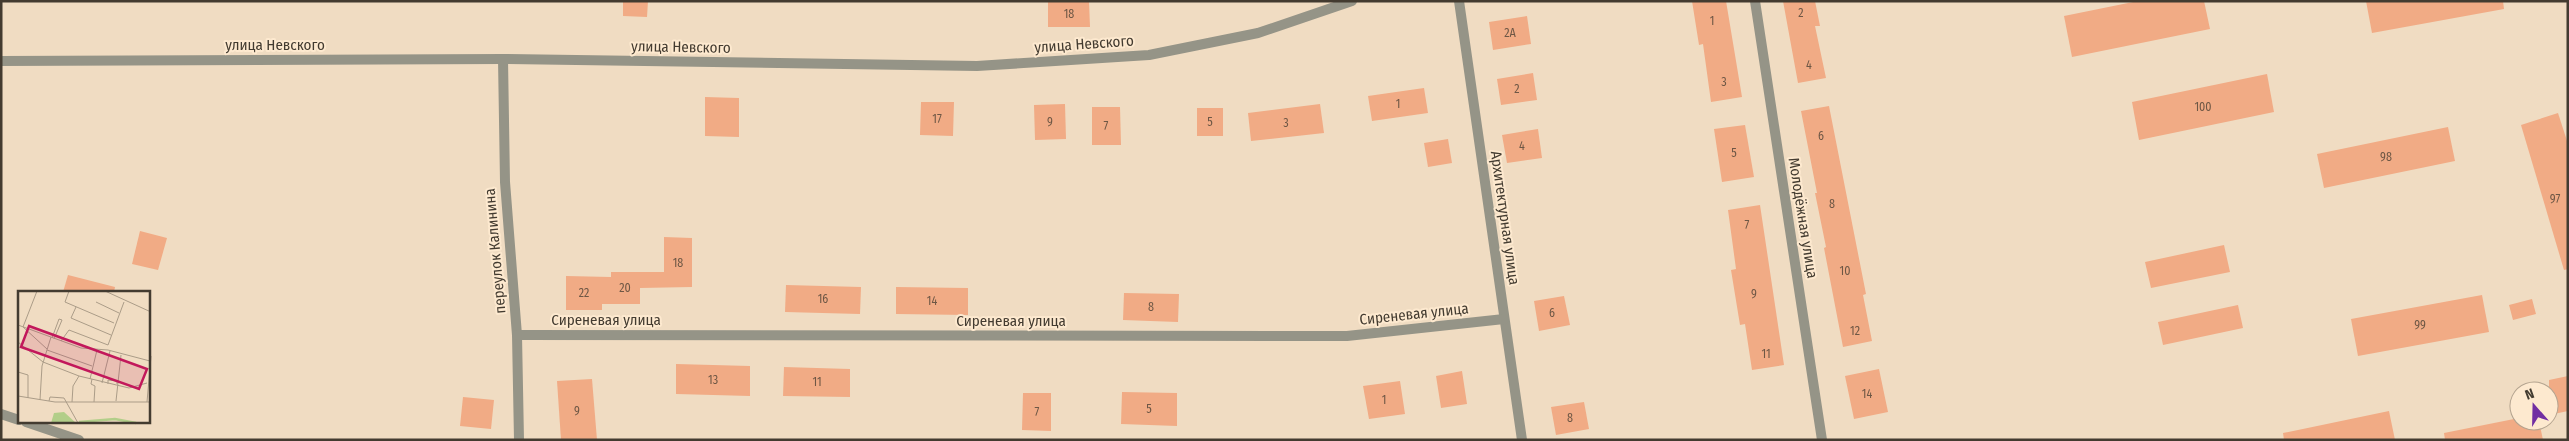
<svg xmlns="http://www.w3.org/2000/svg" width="2569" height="441" font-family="'Fira Sans Condensed',sans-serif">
	<rect width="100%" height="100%" fill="#f0dcc2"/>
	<!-- building -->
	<g fill="#f1ab85">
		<polygon points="623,1 648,1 647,17 623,16"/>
		<polygon points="1048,1 1089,1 1090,27 1048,27"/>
		<polygon points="1692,1 1726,1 1742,97 1711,102 1703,44 1699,45"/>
		<polygon points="1783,1 1815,1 1820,26 1815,26 1826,78 1798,83"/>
		<polygon points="2138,1 2204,1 2210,29 2072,57 2064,16"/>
		<polygon points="2366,1 2503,1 2504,9 2372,33"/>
		<polygon points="1527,16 1531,44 1493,50 1489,22"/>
		<polygon points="1533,73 1537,100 1501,105 1497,79"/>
		<polygon points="2267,74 2274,112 2139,140 2132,102"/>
		<polygon points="1424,88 1428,113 1372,121 1368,96"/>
		<polygon points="705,97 739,98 739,137 705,136"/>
		<polygon points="921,102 954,102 953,136 920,135"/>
		<polygon points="1065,104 1066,139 1035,140 1034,105"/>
		<polygon points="1320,104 1324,133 1251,141 1248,113"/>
		<polygon points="1829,106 1866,294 1863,295 1872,341 1843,347 1824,248 1826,247 1815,193 1817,193 1801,111"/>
		<polygon points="1092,107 1120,107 1121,145 1092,145"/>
		<rect x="1197" y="108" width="26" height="28"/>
		<polygon points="2558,113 2568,144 2568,269 2564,270 2521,125"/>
		<polygon points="1745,125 1754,177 1722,182 1714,129"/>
		<polygon points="2448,127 2455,161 2324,188 2317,154"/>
		<polygon points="1538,129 1542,158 1507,163 1502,135"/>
		<polygon points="1448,139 1452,163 1428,167 1424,143"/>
		<polygon points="1760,205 1784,365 1752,370 1745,324 1740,325 1731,270 1736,269 1728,210"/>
		<polygon points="140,231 167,238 158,270 132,264"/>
		<polygon points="664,237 692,238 692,287 640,288 640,304 602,304 602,310 566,310 566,276 611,277 611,272 664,272"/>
		<polygon points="2224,245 2230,272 2151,288 2145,262"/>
		<polygon points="68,275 115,287 114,292 63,292"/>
		<polygon points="786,285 861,287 860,314 785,312"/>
		<polygon points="896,287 968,288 968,315 896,314"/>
		<polygon points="1124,293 1179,294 1178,322 1123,320"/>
		<polygon points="2482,295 2489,332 2358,356 2351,319"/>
		<polygon points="1564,296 1570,325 1539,331 1534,301"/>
		<polygon points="2532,299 2536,314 2513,320 2509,305"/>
		<polygon points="2238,305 2243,328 2163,345 2158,322"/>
		<polygon points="676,364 750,366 750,396 676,394"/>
		<polygon points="784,367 850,369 850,397 783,396"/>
		<polygon points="1879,369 1888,412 1854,419 1845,376"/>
		<polygon points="1462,371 1467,404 1441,408 1436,376"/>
		<polygon points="2568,376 2568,411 2549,415 2549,380"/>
		<polygon points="592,379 597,440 561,440 557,381"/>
		<polygon points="1400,381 1405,414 1369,419 1363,386"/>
		<polygon points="1122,392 1177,393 1177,426 1121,424"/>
		<polygon points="1023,393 1051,393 1051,431 1022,430"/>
		<polygon points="463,397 494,400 491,429 460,426"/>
		<polygon points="1584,402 1589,429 1556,435 1551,407"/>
		<polygon points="2389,411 2395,440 2284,440 2283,433"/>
		<polygon points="2519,418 2519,421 2539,421 2543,440 2445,440 2444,433"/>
	</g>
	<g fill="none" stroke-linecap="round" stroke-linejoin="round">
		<!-- minor -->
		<g stroke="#959487" stroke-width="10">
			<polyline points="1459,1 1522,440"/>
			<polyline points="1755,1 1822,440"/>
			<polyline points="503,59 505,182 517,335 519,440"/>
			<polyline points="1,61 503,59 977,66 1149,55 1258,33 1352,1"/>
			<polyline points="517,335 1347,336 1504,319"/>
			<polyline points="1,414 19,420"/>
			<polyline points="26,422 79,440"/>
		</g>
	</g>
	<g text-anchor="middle" stroke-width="4" stroke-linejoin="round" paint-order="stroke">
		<!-- number labels -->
		<g font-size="12" fill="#6e5745">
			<text x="1801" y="17">2</text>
			<text x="1069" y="18">18</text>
			<text x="1712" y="25">1</text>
			<text x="1510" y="37">2А</text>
			<text x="1809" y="69">4</text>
			<text x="1724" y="86">3</text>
			<text x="1517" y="93">2</text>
			<text x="1398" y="108">1</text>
			<text x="2203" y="111">100</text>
			<text x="937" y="123">17</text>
			<text x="1050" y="126">9</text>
			<text x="1210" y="126">5</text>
			<text x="1286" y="127">3</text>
			<text x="1106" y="130">7</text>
			<text x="1821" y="140">6</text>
			<text x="1522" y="150">4</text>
			<text x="1734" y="157">5</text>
			<text x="2386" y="161">98</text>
			<text x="2555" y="203">97</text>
			<text x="1832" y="208">8</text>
			<text x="1747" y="229">7</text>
			<text x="678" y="267">18</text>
			<text x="1845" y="275">10</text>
			<text x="625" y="292">20</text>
			<text x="584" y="297">22</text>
			<text x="1754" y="298">9</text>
			<text x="823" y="303">16</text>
			<text x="932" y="305">14</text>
			<text x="1151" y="311">8</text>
			<text x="1552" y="317">6</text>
			<text x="2420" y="329">99</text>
			<text x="1855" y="335">12</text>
			<text x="1766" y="358">11</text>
			<text x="713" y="384">13</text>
			<text x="817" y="386">11</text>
			<text x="1867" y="398">14</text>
			<text x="1384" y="404">1</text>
			<text x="1149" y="413">5</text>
			<text x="577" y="415">9</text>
			<text x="1037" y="416">7</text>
			<text x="1570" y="422">8</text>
		</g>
		<!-- street labels -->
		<g font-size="15" fill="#433b30" stroke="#fde9cf">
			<text transform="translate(1084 44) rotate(-4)" y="5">улица Невского</text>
			<text x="275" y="50">улица Невского</text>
			<text transform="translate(681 47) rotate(1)" y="5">улица Невского</text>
			<text transform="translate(1505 218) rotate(82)" y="5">Архитектурная улица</text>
			<text transform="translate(1803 218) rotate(81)" y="5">Молодёжная улица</text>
			<text transform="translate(495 251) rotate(-95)" y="5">переулок Калинина</text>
			<text transform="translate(1414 314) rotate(-6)" y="5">Сиреневая улица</text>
			<text x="606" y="325">Сиреневая улица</text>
			<text x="1011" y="326">Сиреневая улица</text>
		</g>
	</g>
	<!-- overview -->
	<g transform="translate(18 291)">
		<rect width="132" height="132" fill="#f0dcc2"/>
		<path d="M 46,121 L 58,132 L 33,132 L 36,122 Z" fill="#b2ce89"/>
		<path fill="none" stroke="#b2ce89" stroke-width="2.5" d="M 61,131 L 97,128 L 118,132"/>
		<path fill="none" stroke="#ab9c88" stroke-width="1" d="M 19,0 L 5,36 L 29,58M 51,0 L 47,11 L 96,32M 87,0 L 133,21M 78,11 L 101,22M 58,16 L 53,27 L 93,44M 0,34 L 63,57 L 90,59 L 132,70M 34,47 L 41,28 L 44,29 L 36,48M 43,50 L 51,39 L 90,54M 0,51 L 25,71 L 61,85 L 111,97 L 129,92M 90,54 L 106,11M 29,59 L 74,75M 0,81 L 10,84 L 10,107M 72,88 L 79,59M 74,88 L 73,93 L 77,95 L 76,111M 84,92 L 92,60M 90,93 L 90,89 L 99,90 L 99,93M 0,105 L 37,111 L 133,111M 22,109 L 24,75 L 33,46M 31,110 L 32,106 L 46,107 L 60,132M 98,110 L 103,64M 54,111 L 55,95 L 61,85M 129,111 L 133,65"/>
		<path fill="#c2185b" fill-opacity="0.15" stroke="#c2185b" stroke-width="2.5" d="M 11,35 L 129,78 L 121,98 L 3,56 Z"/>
		<rect width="132" height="132" fill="none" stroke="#433b30" stroke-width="2.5"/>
	</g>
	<!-- border -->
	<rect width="2569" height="441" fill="none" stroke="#433b30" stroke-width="5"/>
	<!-- north arrow -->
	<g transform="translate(2534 406) rotate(340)"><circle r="24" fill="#fde9cf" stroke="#b3a38f"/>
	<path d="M0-4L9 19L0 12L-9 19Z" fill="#712ea2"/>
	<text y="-8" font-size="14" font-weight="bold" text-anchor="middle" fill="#433b30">N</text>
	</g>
</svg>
